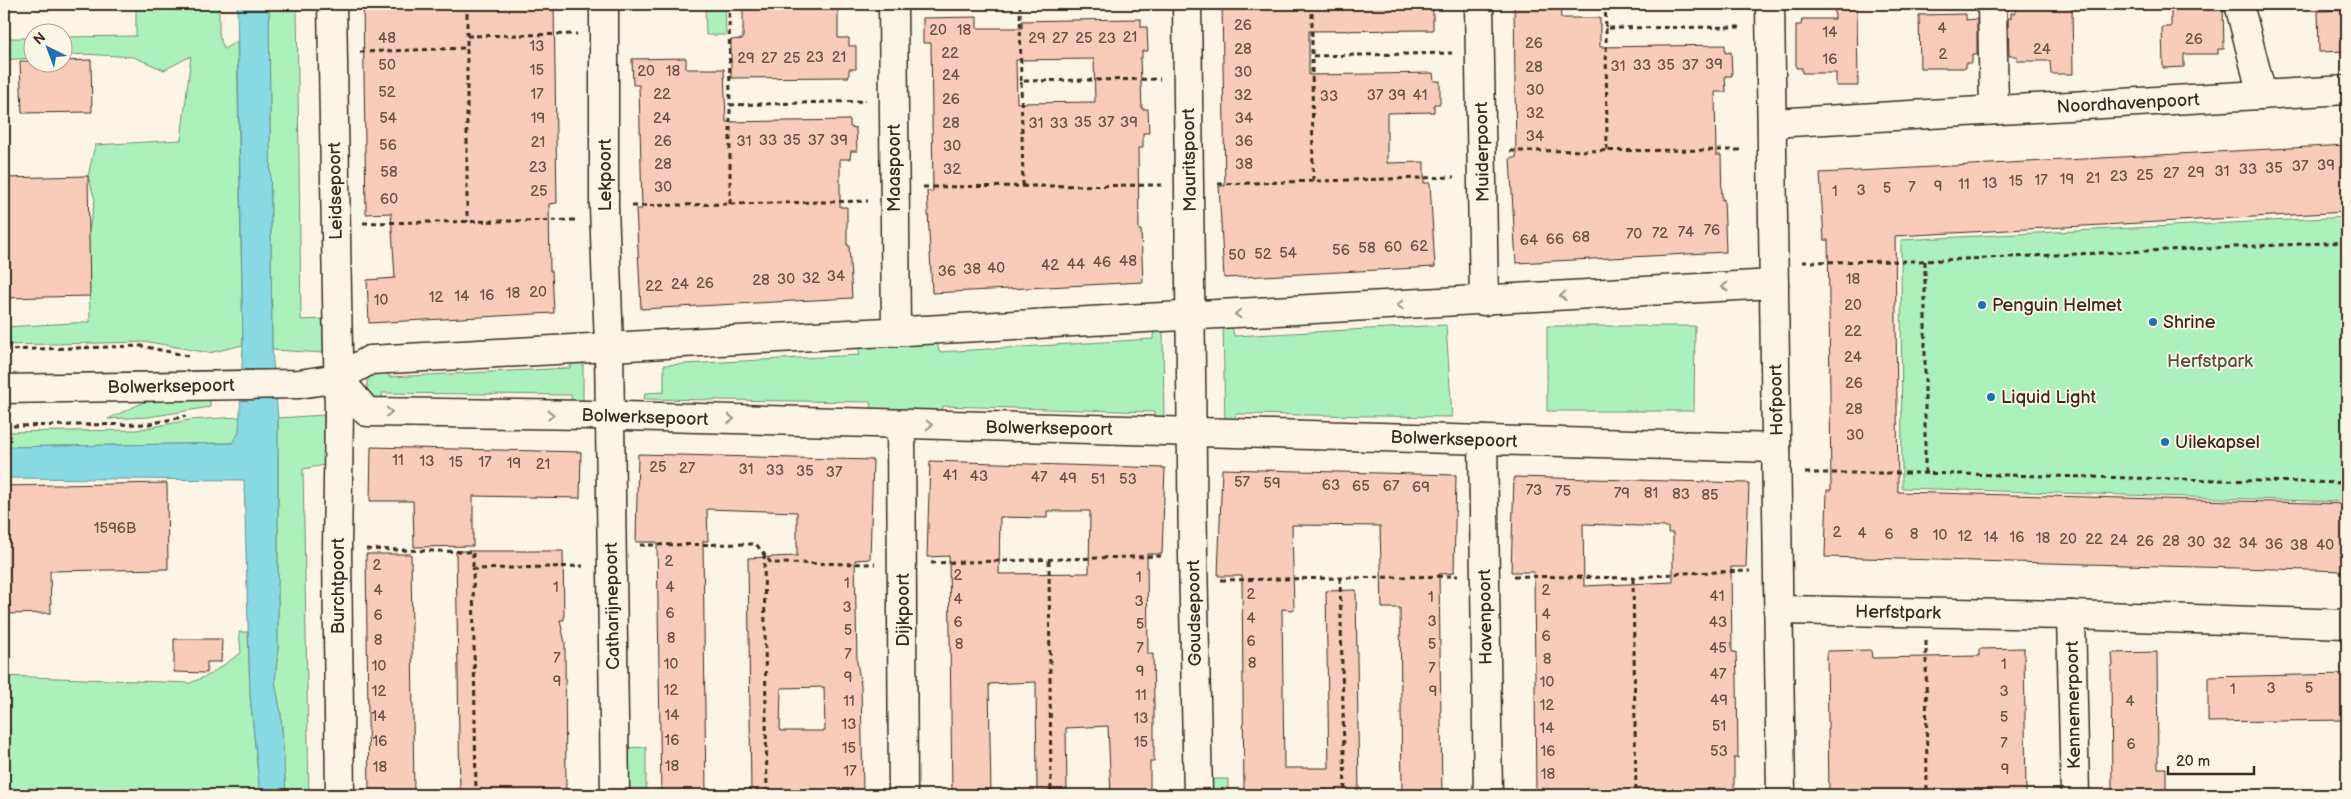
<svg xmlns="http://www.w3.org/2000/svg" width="2351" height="799" font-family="'Balsamiq Sans',sans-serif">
	<rect width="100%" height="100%" fill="#fcf5e5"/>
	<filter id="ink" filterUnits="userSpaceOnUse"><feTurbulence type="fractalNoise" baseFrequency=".02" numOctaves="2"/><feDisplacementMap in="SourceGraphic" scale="10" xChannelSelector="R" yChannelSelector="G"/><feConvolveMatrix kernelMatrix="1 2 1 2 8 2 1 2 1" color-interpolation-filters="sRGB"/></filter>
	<g filter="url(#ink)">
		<!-- green -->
		<g fill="#acf1bc" stroke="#748e6d">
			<polygon points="136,4 219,4 219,35 224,49 237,41 243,345 209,353 149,342 4,345 4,327 90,322 89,261 4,258 4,239 89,230 95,200 88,176 95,145 181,140 191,56 164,70 134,57 83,54 63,56 63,37 136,36"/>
			<polygon points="269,4 297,4 301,320 323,319 325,353 272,350"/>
			<polygon points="705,4 725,4 726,35 706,35"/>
			<polygon points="4,38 32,38 32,58 4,60"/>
			<polygon points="2347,217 2347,502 1902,488 1901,240"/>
			<polygon points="1231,323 1234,336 1446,325 1452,417 1236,414 1233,425 1225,426 1223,325"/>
			<polygon points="1154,326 1163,326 1164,424 1155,424 1154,412 943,406 941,418 873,415 870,402 644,399 645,393 664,392 664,365 860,355 858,346 937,341 939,352 1153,339"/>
			<polygon points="1547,326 1695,326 1694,411 1547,411"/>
			<polygon points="573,356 583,357 583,407 573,408 571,395 382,393 383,402 367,396 367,381 373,368 388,368 389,377 570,368"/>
			<polygon points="153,398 210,398 210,407 149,417 108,419"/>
			<polygon points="324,415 325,465 303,469 309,795 286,795 281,714 275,682 278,648 278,418"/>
			<polygon points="240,417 239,433 233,443 4,447 4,432 136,430 189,420"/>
			<polygon points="239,632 248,632 250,695 260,795 4,795 4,676 190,683 209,675 241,653"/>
			<polygon points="646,747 646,795 626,795 625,748"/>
			<rect x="1209" y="779" width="19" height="16"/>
		</g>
		<!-- water -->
		<polygon fill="#88d9e1" stroke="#699393" points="237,4 269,4 272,350 278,418 278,648 275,682 281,714 286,795 260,795 250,695 244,480 4,478 4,447 232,443 239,433 243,345"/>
		<!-- building -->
		<g fill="#f8cbba" stroke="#3b2a1e" fill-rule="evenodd">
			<polygon points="363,4 406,4 406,6 554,4 557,203 549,204 550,271 552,271 554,313 369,323 367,280 395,278 391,213 366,214"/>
			<polygon points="743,4 838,4 838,38 849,38 849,46 856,46 856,69 849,69 849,77 731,78 731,40 743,39"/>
			<polygon points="1222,4 1433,4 1433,30 1309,31 1309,75 1433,73 1434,81 1440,81 1440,104 1434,104 1434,112 1387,113 1387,163 1424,162 1424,183 1430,183 1435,267 1224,278 1219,186 1225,186"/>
			<polygon points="1514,4 1560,4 1561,18 1600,18 1600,47 1725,45 1725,53 1731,52 1732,76 1725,76 1726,92 1715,92 1716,155 1721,155 1722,200 1724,199 1726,252 1516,263 1510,158 1516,158"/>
			<polygon points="1834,4 1857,4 1858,86 1836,86 1836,73 1802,73 1802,68 1796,68 1796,25 1801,25 1802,19 1835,19"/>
			<polygon points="2050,4 2072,4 2073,74 2051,74 2050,61 2017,61 2017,56 2009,56 2008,18 2011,18 2011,13 2016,13 2016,7 2050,7"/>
			<polygon points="2171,4 2223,6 2224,49 2218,49 2218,54 2184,54 2184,67 2163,68 2162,27 2171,27"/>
			<polygon points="2345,10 2345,24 2347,24 2347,51 2319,52 2318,11"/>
			<polygon points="1966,14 1966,20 1977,19 1977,55 1972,55 1972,63 1966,63 1966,68 1920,68 1919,15"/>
			<path d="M 977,17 L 977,28 L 1022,28 L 1022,21 L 1070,20 L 1141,19 L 1141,27 L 1147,27 L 1148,51 L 1142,51 L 1142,58 L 1140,58 L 1142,109 L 1148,109 L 1149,133 L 1143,133 L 1143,148 L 1138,148 L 1139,230 L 1141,230 L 1143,282 L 932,293 L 927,191 L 933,191 L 931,43 L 923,43 L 923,18 ZM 1094,59 L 1095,102 L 1017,103 L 1016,60 Z"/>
			<polygon points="686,58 686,69 724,69 726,122 850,120 850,127 856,128 857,151 851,151 850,159 840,159 840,207 847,207 847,245 849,245 852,298 641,309 636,209 642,209 639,85 633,85 632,59"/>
			<polygon points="91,60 92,112 22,113 20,61 62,62 62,61"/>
			<polygon points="2347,145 2347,212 1895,236 1898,492 2347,504 2347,571 1825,557 1827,490 1831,490 1829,300 1828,240 1824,240 1820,173"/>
			<polygon points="88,176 90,296 4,298 4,178"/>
			<polygon points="371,447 581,452 580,498 473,496 473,546 414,547 413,501 370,501"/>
			<path d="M 638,454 L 873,460 L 870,559 L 855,560 L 857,662 L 861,685 L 863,791 L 858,792 L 858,795 L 821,795 L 821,792 L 751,793 L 748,558 L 797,556 L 797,512 L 707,509 L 708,541 L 703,541 L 706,795 L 661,795 L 657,542 L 636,542 ZM 824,687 L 825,731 L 780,731 L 781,688 Z"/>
			<path d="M 930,461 L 1165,468 L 1162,554 L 1147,554 L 1148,654 L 1153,654 L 1154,703 L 1154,762 L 1150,762 L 1150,795 L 1111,795 L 1108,726 L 1066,728 L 1067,790 L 1037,791 L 1036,682 L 989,684 L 991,795 L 952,795 L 949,556 L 927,557 ZM 1047,511 L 1090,511 L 1089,573 L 999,574 L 1000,517 L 1047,518 Z"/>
			<polygon points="1222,469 1456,475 1454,573 1439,574 1442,795 1402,795 1400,608 1382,608 1380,526 1292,525 1294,610 1282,609 1284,768 1329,768 1326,591 1356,590 1359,795 1329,795 1329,790 1284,790 1284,795 1244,795 1242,576 1218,576"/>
			<path d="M 1514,477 L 1749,483 L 1746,567 L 1731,567 L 1732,652 L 1736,652 L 1737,679 L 1738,758 L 1734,758 L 1734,795 L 1536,795 L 1534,572 L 1511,572 ZM 1583,524 L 1668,527 L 1668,533 L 1673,533 L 1673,582 L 1584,586 Z"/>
			<polygon points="167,483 168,569 50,571 51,613 4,614 4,486"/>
			<polygon points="456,551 563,551 564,620 560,620 565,643 566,795 460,795"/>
			<polygon points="366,554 411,554 414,795 369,795"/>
			<polygon points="174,639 222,639 221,662 207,662 207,673 174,672"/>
			<polygon points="2024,648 2026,795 1829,795 1827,651 1871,650 1872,658 1979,656 1979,649"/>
			<polygon points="2157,652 2158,768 2166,768 2166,795 2112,795 2111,666 2113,666 2112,653"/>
			<polygon points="2347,674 2347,720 2208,722 2208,677"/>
		</g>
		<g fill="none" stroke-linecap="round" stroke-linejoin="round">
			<defs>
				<g id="minor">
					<polyline points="332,4 339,411 337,550 340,795"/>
					<polyline points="604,4 604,206 609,346 615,795"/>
					<polyline points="893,4 896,332"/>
					<polyline points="1187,4 1193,556 1198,795"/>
					<polyline points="1479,4 1484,301"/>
					<polyline points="1770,4 1781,795"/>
					<polyline points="1992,4 1994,110"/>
					<polyline points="2239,4 2262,95"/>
					<polyline points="1772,123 2347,90"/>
					<polyline points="338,378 367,412 587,415 1776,448"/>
					<polyline points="4,389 299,384 338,378 370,360 1774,284"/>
					<polyline points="901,424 903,795"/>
					<polyline points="1483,440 1488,795"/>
					<polyline points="1778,610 2071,615 2347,624"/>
					<polyline points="2071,615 2075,795"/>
				</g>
			</defs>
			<!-- minor casing -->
			<use href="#minor" stroke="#3b2a1e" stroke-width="31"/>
			<!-- path -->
			<g stroke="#3b2a1e" stroke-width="3" stroke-dasharray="5 4" stroke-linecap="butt">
				<polyline points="467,4 467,222"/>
				<polyline points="729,4 730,105"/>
				<polyline points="1020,4 1021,81"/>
				<polyline points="1312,4 1312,56"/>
				<polyline points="1605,4 1606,28 1742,27"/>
				<polyline points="703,6 711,4"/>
				<polyline points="1606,28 1607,151"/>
				<polyline points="467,36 577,34"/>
				<polyline points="360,52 467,48"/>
				<polyline points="1510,151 1744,150"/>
				<polyline points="1313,181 1312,56 1452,53"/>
				<polyline points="1218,184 1454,177"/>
				<polyline points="1023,186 1021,81 1160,79"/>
				<polyline points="923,187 1162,185"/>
				<polyline points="730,204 730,105 866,101"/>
				<polyline points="632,206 868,201"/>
				<polyline points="363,223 577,220"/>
				<polyline points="1802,262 1920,261 2347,242"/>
				<polyline points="4,350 142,346 188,356"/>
				<polyline points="4,426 149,424 186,416"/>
				<polyline points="1805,473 1918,473 2347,483"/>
				<polyline points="1925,473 1925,260"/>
				<polyline points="640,545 756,544 771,563 875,564"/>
				<polyline points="366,549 473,552 473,569"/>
				<polyline points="764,554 767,795"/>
				<polyline points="1049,560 1051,795"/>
				<polyline points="931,563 1164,556"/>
				<polyline points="1514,576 1633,578 1682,573 1750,571"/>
				<polyline points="1340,578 1345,795"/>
				<polyline points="1633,578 1636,795"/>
				<polyline points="1221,580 1458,576"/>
				<polyline points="1926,641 1927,795"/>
				<polyline points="476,795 473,569 583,566"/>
			</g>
			<!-- minor -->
			<use href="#minor" stroke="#fcf5e5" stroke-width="28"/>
		</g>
		<!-- one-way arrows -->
		<defs><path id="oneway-chevron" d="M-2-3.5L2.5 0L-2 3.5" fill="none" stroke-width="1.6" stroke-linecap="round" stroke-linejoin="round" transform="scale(1.25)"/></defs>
		<g stroke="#9c9082">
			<use href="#oneway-chevron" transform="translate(1725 287) rotate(177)"/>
			<use href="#oneway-chevron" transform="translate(1563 296) rotate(177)"/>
			<use href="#oneway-chevron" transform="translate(1400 305) rotate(177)"/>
			<use href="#oneway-chevron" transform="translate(1238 314) rotate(177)"/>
			<use href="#oneway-chevron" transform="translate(389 412) rotate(1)"/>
			<use href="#oneway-chevron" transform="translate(551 415) rotate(1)"/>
			<use href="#oneway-chevron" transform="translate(731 419) rotate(2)"/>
			<use href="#oneway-chevron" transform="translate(929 425) rotate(1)"/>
		</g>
	</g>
	<!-- markers -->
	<g fill="#1f6fb2" stroke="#fcf5e5" stroke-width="2">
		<circle cx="1982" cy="305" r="5"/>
		<circle cx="2153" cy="322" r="5"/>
		<circle cx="1991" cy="397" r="5"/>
		<circle cx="2165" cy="442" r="5"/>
	</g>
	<g text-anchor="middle" stroke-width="4" stroke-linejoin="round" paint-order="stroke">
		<!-- number labels -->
		<g font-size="15" fill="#6a5245">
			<text x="1243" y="30">26</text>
			<text x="1942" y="33">4</text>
			<text x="938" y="35">20</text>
			<text x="964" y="35">18</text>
			<text x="1830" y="37">14</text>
			<text x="1130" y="42">21</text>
			<text x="387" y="43">48</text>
			<text x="1037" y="43">29</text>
			<text x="1060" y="43">27</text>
			<text x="1084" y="43">25</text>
			<text x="1107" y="43">23</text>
			<text x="2194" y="44">26</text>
			<text x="1534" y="48">26</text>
			<text x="537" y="51">13</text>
			<text x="1243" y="54">28</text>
			<text x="2042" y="54">24</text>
			<text x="950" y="58">22</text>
			<text x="1943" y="59">2</text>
			<text x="815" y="62">23</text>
			<text x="839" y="62">21</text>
			<text x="746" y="63">29</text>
			<text x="769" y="63">27</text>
			<text x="792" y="63">25</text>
			<text x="1830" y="64">16</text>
			<text x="1714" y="69">39</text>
			<text x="387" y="70">50</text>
			<text x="1642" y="70">33</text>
			<text x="1666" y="70">35</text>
			<text x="1690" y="70">37</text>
			<text x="1618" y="71">31</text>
			<text x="1534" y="72">28</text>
			<text x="537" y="75">15</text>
			<text x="646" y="76">20</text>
			<text x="673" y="76">18</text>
			<text x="1243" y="77">30</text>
			<text x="951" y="80">24</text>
			<text x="1535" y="95">30</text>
			<text x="387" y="97">52</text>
			<text x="537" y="99">17</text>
			<text x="662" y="99">22</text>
			<text x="1243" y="100">32</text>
			<text x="1375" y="100">37</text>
			<text x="1397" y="100">39</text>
			<text x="1420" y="100">41</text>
			<text x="1329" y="101">33</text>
			<text x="951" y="104">26</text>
			<text x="1535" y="118">32</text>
			<text x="388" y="123">54</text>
			<text x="538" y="123">19</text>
			<text x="662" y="123">24</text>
			<text x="1244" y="123">34</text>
			<text x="1083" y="127">35</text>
			<text x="1106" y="127">37</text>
			<text x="1129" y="127">39</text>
			<text x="951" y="128">28</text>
			<text x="1036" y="128">31</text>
			<text x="1059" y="128">33</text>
			<text x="1535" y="141">34</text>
			<text x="768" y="145">33</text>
			<text x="792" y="145">35</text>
			<text x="816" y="145">37</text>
			<text x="839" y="145">39</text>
			<text x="663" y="146">26</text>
			<text x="744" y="146">31</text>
			<text x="1244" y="146">36</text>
			<text x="538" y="147">21</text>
			<text x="388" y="150">56</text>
			<text x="952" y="151">30</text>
			<text x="663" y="169">28</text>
			<text x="1244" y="169">38</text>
			<text x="2326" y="170">39</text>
			<text x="2300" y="171">37</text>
			<text x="538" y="172">23</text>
			<text x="2274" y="173">35</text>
			<text x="952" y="174">32</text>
			<text x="2248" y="174">33</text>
			<text x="2222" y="176">31</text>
			<text x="389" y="177">58</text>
			<text x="2196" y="177">29</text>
			<text x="2171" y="178">27</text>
			<text x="2145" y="180">25</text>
			<text x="2119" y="181">23</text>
			<text x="2093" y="183">21</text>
			<text x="2067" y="184">19</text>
			<text x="2041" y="185">17</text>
			<text x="2016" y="186">15</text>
			<text x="1990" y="188">13</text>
			<text x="1964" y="189">11</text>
			<text x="1938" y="191">9</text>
			<text x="663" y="192">30</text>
			<text x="1912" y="192">7</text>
			<text x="1887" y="193">5</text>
			<text x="1861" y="195">3</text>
			<text x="539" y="196">25</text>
			<text x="1835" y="196">1</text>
			<text x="389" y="204">60</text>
			<text x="1712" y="235">76</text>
			<text x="1686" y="237">74</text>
			<text x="1660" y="238">72</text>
			<text x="1634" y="239">70</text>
			<text x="1581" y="242">68</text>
			<text x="1555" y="244">66</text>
			<text x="1529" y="245">64</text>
			<text x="1419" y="251">62</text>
			<text x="1393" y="252">60</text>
			<text x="1367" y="253">58</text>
			<text x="1341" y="255">56</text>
			<text x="1288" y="258">54</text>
			<text x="1263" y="259">52</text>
			<text x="1237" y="260">50</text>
			<text x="1128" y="266">48</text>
			<text x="1102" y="267">46</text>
			<text x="1076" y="269">44</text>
			<text x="1050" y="270">42</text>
			<text x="996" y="273">40</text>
			<text x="972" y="274">38</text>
			<text x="947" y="276">36</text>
			<text x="836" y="281">34</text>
			<text x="811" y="283">32</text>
			<text x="786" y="284">30</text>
			<text x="1853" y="284">18</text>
			<text x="761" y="285">28</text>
			<text x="705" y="288">26</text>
			<text x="680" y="289">24</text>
			<text x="654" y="291">22</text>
			<text x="538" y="297">20</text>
			<text x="513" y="298">18</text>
			<text x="487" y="300">16</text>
			<text x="462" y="301">14</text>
			<text x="436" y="302">12</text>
			<text x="381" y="305">10</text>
			<text x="1853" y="310">20</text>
			<text x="1853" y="336">22</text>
			<text x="1853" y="362">24</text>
			<text x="1854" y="388">26</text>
			<text x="1854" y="414">28</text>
			<text x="1855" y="440">30</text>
			<text x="398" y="465">11</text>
			<text x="427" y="466">13</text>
			<text x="456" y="467">15</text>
			<text x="485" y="467">17</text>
			<text x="514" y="468">19</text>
			<text x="543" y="469">21</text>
			<text x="658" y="472">25</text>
			<text x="687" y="473">27</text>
			<text x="746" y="474">31</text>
			<text x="775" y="475">33</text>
			<text x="805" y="476">35</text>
			<text x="834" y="477">37</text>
			<text x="950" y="480">41</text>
			<text x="979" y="481">43</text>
			<text x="1039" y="482">47</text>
			<text x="1068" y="483">49</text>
			<text x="1098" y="484">51</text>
			<text x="1128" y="484">53</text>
			<text x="1242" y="487">57</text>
			<text x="1272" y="488">59</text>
			<text x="1331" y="490">63</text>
			<text x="1361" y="491">65</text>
			<text x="1391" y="491">67</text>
			<text x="1421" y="492">69</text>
			<text x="1534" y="495">73</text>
			<text x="1563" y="496">75</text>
			<text x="1622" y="498">79</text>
			<text x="1651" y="498">81</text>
			<text x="1681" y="499">83</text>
			<text x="1710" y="500">85</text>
			<text x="115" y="533">1596B</text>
			<text x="1837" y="537">2</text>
			<text x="1862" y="538">4</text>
			<text x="1889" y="539">6</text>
			<text x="1914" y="539">8</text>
			<text x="1940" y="540">10</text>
			<text x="1965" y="541">12</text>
			<text x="1991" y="542">14</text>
			<text x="2017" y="542">16</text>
			<text x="2043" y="543">18</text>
			<text x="2068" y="544">20</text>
			<text x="2094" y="544">22</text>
			<text x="2119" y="545">24</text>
			<text x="2145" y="546">26</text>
			<text x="2171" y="546">28</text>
			<text x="2196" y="547">30</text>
			<text x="2222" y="548">32</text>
			<text x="2248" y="548">34</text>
			<text x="2274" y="549">36</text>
			<text x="2299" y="550">38</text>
			<text x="2325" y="550">40</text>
			<text x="669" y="566">2</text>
			<text x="377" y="570">2</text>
			<text x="958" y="580">2</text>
			<text x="1139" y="582">1</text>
			<text x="847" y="588">1</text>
			<text x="556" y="592">1</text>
			<text x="670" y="592">4</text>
			<text x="378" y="595">4</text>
			<text x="1546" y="595">2</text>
			<text x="1251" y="599">2</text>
			<text x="1717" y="601">41</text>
			<text x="1431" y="602">1</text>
			<text x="958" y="604">4</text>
			<text x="1139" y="606">3</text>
			<text x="847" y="612">3</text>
			<text x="670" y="618">6</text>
			<text x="1546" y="619">4</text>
			<text x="378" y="620">6</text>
			<text x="1251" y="623">4</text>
			<text x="1432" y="626">3</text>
			<text x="958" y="627">6</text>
			<text x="1718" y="627">43</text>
			<text x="1140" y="629">5</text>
			<text x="848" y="635">5</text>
			<text x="1546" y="641">6</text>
			<text x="671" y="643">8</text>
			<text x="378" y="645">8</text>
			<text x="1251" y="646">6</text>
			<text x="959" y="649">8</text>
			<text x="1432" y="649">5</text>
			<text x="1140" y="653">7</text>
			<text x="1718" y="653">45</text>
			<text x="848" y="659">7</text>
			<text x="557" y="663">7</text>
			<text x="1547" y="664">8</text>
			<text x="1252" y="668">8</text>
			<text x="671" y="669">10</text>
			<text x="2004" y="669">1</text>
			<text x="379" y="671">10</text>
			<text x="1432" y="673">7</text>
			<text x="1140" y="676">9</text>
			<text x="1718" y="679">47</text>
			<text x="848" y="682">9</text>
			<text x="557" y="686">9</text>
			<text x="1547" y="687">10</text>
			<text x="2271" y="693">3</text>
			<text x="2309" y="693">5</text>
			<text x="2233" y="694">1</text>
			<text x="671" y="695">12</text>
			<text x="379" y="696">12</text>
			<text x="1433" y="696">9</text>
			<text x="2004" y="696">3</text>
			<text x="1141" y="700">11</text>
			<text x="1719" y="705">49</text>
			<text x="849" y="706">11</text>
			<text x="2130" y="706">4</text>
			<text x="1547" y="710">12</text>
			<text x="672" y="720">14</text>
			<text x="379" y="721">14</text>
			<text x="2004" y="722">5</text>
			<text x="1141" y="723">13</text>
			<text x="849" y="729">13</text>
			<text x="1719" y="731">51</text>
			<text x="1547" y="733">14</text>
			<text x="672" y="745">16</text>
			<text x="380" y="746">16</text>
			<text x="1141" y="747">15</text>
			<text x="2004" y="748">7</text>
			<text x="2131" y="749">6</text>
			<text x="849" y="753">15</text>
			<text x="1548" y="756">16</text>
			<text x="1719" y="756">53</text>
			<text x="672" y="771">18</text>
			<text x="380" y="772">18</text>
			<text x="2005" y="774">9</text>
			<text x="850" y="776">17</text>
			<text x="1548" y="779">18</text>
		</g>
		<!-- street labels -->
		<g font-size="18" fill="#3b2a1e" stroke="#fcf5e5">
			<text transform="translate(2128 103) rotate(-3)" y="6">Noordhavenpoort</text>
			<text transform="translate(1482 152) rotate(-91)" y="6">Muiderpoort</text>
			<text transform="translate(1189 160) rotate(-91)" y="6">Mauritspoort</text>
			<text transform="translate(894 168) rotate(-90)" y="6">Maaspoort</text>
			<text transform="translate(605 175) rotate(-90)" y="6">Lekpoort</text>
			<text transform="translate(335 191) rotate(-91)" y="6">Leidsepoort</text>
			<text transform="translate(171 386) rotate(-1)" y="6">Bolwerksepoort</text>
			<text transform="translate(1776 400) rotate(-91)" y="6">Hofpoort</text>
			<text transform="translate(645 417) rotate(2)" y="6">Bolwerksepoort</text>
			<text transform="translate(1049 428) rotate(1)" y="6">Bolwerksepoort</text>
			<text transform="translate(1454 439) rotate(2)" y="6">Bolwerksepoort</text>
			<text transform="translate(338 586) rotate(-90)" y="6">Burchtpoort</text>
			<text transform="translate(612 606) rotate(-91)" y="6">Catharijnepoort</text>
			<text transform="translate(903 610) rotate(-90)" y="6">Dijkpoort</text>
			<text transform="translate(1898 612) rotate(1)" y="6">Herfstpark</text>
			<text transform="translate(1194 613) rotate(-91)" y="6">Goudsepoort</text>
			<text transform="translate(1485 617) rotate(-91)" y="6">Havenpoort</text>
			<text transform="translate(2073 705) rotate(-91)" y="6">Kennemerpoort</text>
		</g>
		<!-- poi labels -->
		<g font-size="18" fill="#3b2a1e" stroke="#fcf5e5" text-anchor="start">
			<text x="1992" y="311">Penguin Helmet</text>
			<text x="2163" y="328">Shrine</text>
			<text x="2001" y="403">Liquid Light</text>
			<text x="2175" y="448">Uilekapsel</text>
		</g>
		<!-- park labels -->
		<g font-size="18" fill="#52523e" stroke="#fcf5e5">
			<text x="2210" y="367">Herfstpark</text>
		</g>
	</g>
	<!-- margin -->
	<rect width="2351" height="799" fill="none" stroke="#fcf5e5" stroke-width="20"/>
	<rect x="10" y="10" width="2331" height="779" fill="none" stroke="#3b2a1e" stroke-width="2" filter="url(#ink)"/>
	<!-- north arrow -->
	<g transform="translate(48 48) rotate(318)"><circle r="24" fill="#fcf5e5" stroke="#afa495"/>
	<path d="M0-4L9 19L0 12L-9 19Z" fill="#1f6fb2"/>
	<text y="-8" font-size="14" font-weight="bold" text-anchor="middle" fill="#3b2a1e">N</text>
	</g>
	<!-- scale -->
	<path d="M2168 766v8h86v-8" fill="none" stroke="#3b2a1e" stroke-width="2.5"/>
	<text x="2176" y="766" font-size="15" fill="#3b2a1e" stroke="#fcf5e5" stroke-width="4" paint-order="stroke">20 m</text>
</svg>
